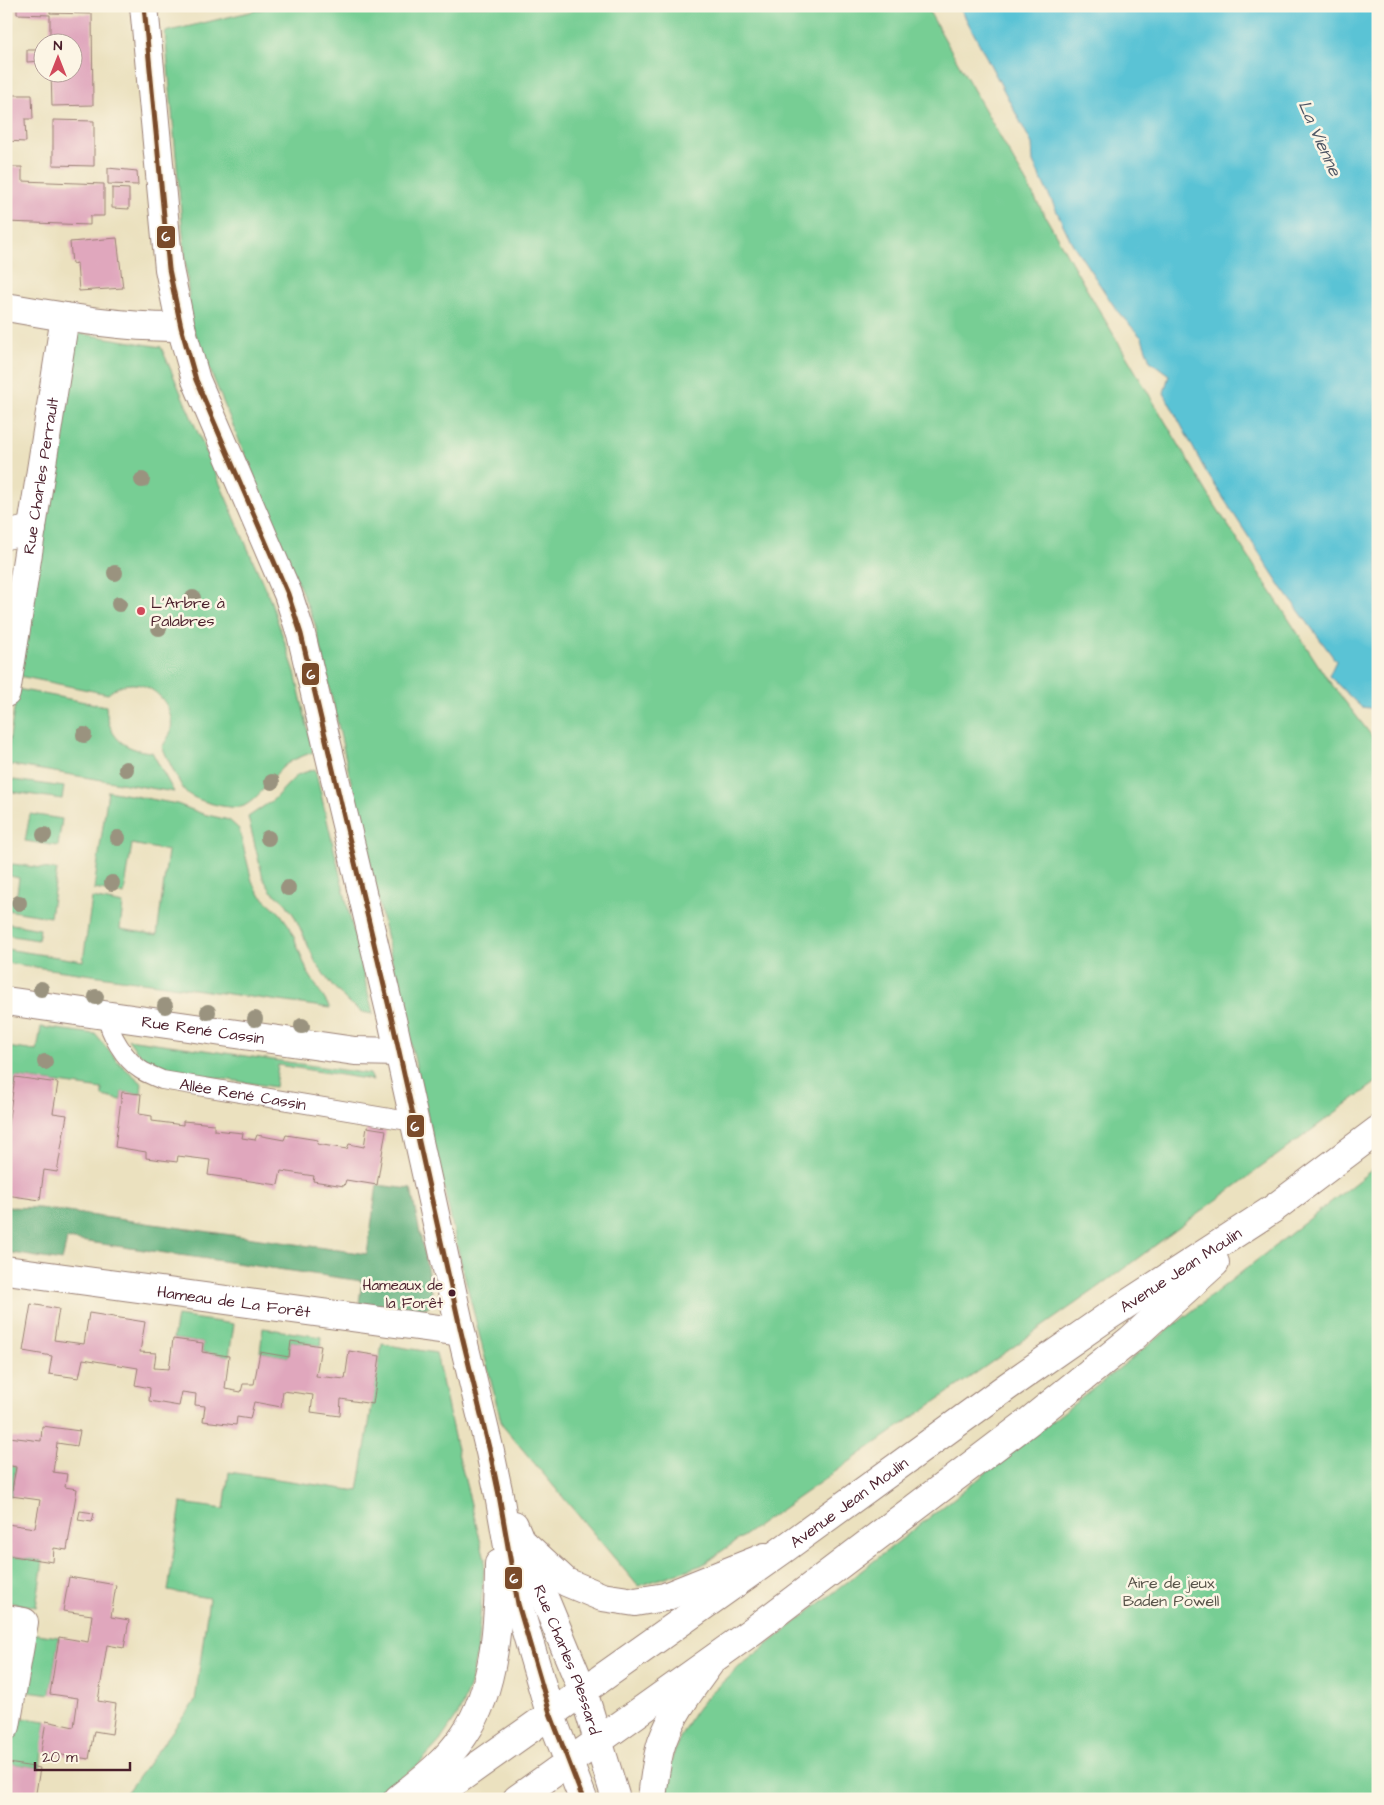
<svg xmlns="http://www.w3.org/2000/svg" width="1384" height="1805" font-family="'Architects Daughter',sans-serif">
	<rect width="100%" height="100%" fill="#fcf5e5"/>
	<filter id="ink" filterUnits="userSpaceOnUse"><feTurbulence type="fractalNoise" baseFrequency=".02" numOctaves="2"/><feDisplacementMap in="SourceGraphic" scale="10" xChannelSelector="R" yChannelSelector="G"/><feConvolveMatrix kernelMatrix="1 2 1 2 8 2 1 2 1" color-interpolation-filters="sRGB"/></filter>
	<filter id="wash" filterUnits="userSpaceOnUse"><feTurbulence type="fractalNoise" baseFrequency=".0096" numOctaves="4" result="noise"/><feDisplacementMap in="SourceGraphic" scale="20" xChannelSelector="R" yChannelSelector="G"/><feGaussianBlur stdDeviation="1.12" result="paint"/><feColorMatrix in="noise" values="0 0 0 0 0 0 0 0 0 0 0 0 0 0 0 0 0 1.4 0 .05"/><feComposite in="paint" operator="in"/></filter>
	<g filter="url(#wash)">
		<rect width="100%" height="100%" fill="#ebe1bf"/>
		<!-- green -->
		<g fill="#77ce94" stroke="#607660">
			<polygon points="275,6 926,6 1086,288 1211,499 1326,677 1378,744 1378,1081 1096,1289 702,1565 638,1586 502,1425 460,1258 315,624 191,324 165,32"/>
			<path d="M 72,332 L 161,347 L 271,602 L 295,672 L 313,752 C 301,757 289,760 280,770 C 269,781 258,799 244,806 C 233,811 194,801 186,792 C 180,786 167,757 162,747 C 165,742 170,736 171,730 C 176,697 136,668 108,694 L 19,676 Z"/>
			<path d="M 17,689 L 106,706 C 108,735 121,750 152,752 L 174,792 L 6,764 Z"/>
			<polygon points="315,769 373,1014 362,1012 349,1003 330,983 316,963 295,917 285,902 271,891 263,878 248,817 273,800 297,775"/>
			<polygon points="6,779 64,787 62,799 6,791"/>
			<polygon points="108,791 177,804 203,814 229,820 239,829 252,881 260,895 280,913 290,927 307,971 330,1008 6,963 6,949 83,961 92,898 123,904 120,929 157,935 168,851 132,844 124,894 94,889"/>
			<polygon points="30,814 62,819 58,846 25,841"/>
			<polygon points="12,864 57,870 50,917 6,910 6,899 16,900 19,878 10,876"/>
			<polygon points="6,923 40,929 38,940 6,935"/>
			<polygon points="41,1027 95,1034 120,1064 142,1083 141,1094 122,1092 121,1100 102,1096 102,1089 16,1077 13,1096 6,1095 6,1047 37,1051"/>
			<polygon points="128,1039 370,1074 373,1080 278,1065 275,1087 179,1072 161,1066 146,1059 135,1049"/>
			<path d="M 1378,1165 L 1378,1799 L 664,1799 C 667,1763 681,1726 705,1699 C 715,1688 728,1678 739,1667 Z"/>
			<polygon points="177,1316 234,1324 229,1356 202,1352 203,1343 173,1339"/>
			<polygon points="263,1328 322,1337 321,1346 291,1341 289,1357 260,1352"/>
			<polygon points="382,1344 436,1353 455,1441 485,1559 477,1652 470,1685 459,1713 440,1741 418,1765 372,1799 62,1799 64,1790 123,1797 195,1701 209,1598 168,1591 181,1503 224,1509 229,1472 358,1491"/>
			<polygon points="6,1465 16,1467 11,1496 6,1495"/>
			<polygon points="6,1555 43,1561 36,1607 6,1602"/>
			<polygon points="30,1633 59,1637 50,1694 21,1690"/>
			<polygon points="16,1717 46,1721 40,1768 8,1763"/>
		</g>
		<!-- forest -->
		<polygon fill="#61b17e" stroke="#566854" points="377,1185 411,1189 432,1293 430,1306 418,1311 359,1303 362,1281 67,1239 62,1261 6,1252 6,1207 39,1208 367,1254"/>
		<!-- water -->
		<polygon fill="#5ac3d5" stroke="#527180" points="957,6 1378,6 1378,709 1361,707 1329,676 1336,661 1282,588 1205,470 1164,393 1169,375 1150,361 1142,338 1118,312 1072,243 1033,162 1032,144 962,11"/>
		<g id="blocks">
			<!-- building -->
			<g fill="#e0a7bd">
				<polygon points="17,6 50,6 50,13 92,14 93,105 52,106 51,72 72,72 72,42 50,42 50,15 17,14"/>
				<polygon points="27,50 42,50 42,61 27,62"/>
				<polygon points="6,95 32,95 33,119 25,119 26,142 6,141"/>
				<polygon points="53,120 94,121 94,166 53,165"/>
				<polygon points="6,167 22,167 22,181 104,184 104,216 90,216 90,225 6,222"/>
				<polygon points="108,168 137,171 138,185 108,184"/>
				<polygon points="112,188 129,189 129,209 112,208"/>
				<polygon points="117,238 123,288 79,291 77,263 72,264 70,242"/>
				<polygon points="15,1077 58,1083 53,1113 67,1115 57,1172 44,1170 40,1200 6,1195 6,1138"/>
				<polygon points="122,1092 141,1094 139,1114 152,1116 152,1121 183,1125 183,1121 214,1124 214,1130 243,1133 242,1138 255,1140 257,1135 284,1140 286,1135 318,1140 317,1144 347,1149 349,1144 364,1147 367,1127 386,1130 377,1185 346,1180 344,1186 313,1181 314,1176 281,1171 278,1185 208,1175 210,1160 178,1156 177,1162 146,1158 146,1152 115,1147"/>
				<polygon points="31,1304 59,1309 54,1340 84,1344 89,1313 145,1322 140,1352 156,1353 154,1368 169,1369 173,1339 203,1343 202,1352 229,1356 225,1389 241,1392 243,1384 254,1384 260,1352 289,1357 291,1341 321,1346 316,1376 345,1379 349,1351 380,1356 373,1404 341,1399 340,1416 311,1412 313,1395 283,1391 281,1407 254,1402 250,1419 237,1417 236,1425 203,1421 205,1406 195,1405 196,1394 182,1392 179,1406 149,1401 150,1388 135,1385 138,1368 83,1359 79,1378 49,1374 52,1356 23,1351"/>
				<polygon points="42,1426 80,1431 77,1446 57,1443 53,1472 67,1474 65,1487 77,1489 67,1550 54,1548 53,1562 6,1555 7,1524 35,1528 40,1500 11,1496 16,1467 6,1465 6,1452 9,1437 41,1441"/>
				<polygon points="80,1511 94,1513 92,1522 78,1520"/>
				<polygon points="69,1577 116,1585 111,1617 129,1620 124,1648 107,1645 98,1701 116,1704 112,1734 94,1731 89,1759 41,1752 46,1721 74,1727 78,1698 50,1694 59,1637 88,1642 92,1615 63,1611"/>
				<polygon points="8,1763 40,1768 35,1799 6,1799 6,1774"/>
			</g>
		</g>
	</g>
	<g filter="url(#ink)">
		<use href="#blocks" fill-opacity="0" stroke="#9a8075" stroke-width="1"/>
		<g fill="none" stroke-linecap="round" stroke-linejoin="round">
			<defs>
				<g id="service">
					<path id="s1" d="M 106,1015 C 110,1034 124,1059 141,1070 C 147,1074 156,1077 162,1080 L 414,1122"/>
				</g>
				<g id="minor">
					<polyline points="144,6 169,269 181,327 196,380 288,594 301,634 393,1024 461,1332 490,1452 499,1495 518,1604 550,1713 583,1799"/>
					<path d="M 6,307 C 64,317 122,328 181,327"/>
					<polyline points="6,535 32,529"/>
					<path id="s2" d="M 6,693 L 65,317"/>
					<path id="s3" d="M 6,1001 L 355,1051 L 399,1052"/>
					<path id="s4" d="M 6,1270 L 461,1332"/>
					<path id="s5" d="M 514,1525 L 583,1691 L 616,1799"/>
					<polyline points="528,1547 566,1582 602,1597 635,1602 665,1597 765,1557"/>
					<polyline points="6,1619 24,1622 6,1726"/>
					<path d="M 398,1799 C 422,1780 447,1761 464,1735 C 496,1689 499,1618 499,1564"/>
					<path d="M 652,1799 C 654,1780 656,1760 662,1742 C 673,1712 692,1688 710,1663"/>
				</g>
				<g id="primary">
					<path id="s6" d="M 428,1799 L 452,1784 L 784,1549 L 1008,1386 L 1107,1317 L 1273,1209 L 1378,1130"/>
					<polyline points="517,1799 751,1632 1027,1423 1130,1340 1215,1263"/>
				</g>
			</defs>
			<!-- service casing -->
			<use href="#service" stroke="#9a8075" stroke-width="20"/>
			<!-- minor casing -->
			<use href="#minor" stroke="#9a8075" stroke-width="30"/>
			<!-- primary casing -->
			<use href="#primary" stroke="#9a8075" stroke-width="30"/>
			<!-- service -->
			<use href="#service" stroke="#fff" stroke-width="18"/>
			<!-- minor -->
			<use href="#minor" stroke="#fff" stroke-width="28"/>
			<!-- primary -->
			<use href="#primary" stroke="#fff" stroke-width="28"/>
			<defs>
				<polyline id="bus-1" points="144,6 169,269 181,327 196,380 288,594 301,634 393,1024 461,1332 490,1452 499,1495 518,1604 550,1713 583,1799"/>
			</defs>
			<!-- bus-1 casing -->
			<use href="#bus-1" stroke="#fcf5e5" stroke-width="9"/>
			<!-- bus-1 -->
			<use href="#bus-1" stroke="#7a4b2a" stroke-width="5"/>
		</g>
		<!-- trees -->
		<g fill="#9a937f">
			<circle cx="142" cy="480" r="8"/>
			<circle cx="115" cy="573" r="8"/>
			<circle cx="193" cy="598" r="8"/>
			<circle cx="119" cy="604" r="8"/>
			<circle cx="159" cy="628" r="8"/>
			<circle cx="84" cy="735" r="8"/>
			<circle cx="126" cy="769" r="8"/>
			<circle cx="272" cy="782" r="8"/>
			<circle cx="44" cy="835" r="8"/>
			<circle cx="118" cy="838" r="8"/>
			<circle cx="268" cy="838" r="8"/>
			<circle cx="112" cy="883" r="8"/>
			<circle cx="288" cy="888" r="8"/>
			<circle cx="19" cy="903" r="8"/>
			<circle cx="41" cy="989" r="8"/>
			<circle cx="96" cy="997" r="8"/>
			<circle cx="165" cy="1006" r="8"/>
			<circle cx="208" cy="1012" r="8"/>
			<circle cx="255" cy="1019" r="8"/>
			<circle cx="302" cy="1026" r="8"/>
			<circle cx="45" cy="1062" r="8"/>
		</g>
	</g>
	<!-- markers -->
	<circle fill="#d1495b" stroke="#fcf5e5" stroke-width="2" cx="141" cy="611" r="5"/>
	<circle fill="#4a1f2b" stroke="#fcf5e5" stroke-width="2" cx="452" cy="1293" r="4.5"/>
	<g text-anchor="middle" stroke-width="5" stroke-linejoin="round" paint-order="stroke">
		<!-- bus labels -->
		<g font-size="15" fill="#4a1f2b" stroke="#fcf5e5" text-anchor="end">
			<text x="443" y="1290">Hameaux de<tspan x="443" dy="18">la Forêt</tspan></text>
		</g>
		<!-- street labels -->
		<g font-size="16" fill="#4a1f2b" stroke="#fcf5e5">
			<text dy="6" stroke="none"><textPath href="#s2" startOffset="220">Rue Charles Perrault</textPath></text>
			<text dy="6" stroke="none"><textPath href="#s3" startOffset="199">Rue René Cassin</textPath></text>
			<text dy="6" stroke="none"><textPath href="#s1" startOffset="172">Allée René Cassin</textPath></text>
			<text dy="6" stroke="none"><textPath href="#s6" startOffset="920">Avenue Jean Moulin</textPath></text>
			<text dy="6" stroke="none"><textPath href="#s4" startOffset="230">Hameau de La Forêt</textPath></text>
			<text dy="6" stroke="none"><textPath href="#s6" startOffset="515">Avenue Jean Moulin</textPath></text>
			<text dy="6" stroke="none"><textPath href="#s5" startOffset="145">Rue Charles Plessard</textPath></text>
		</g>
		<!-- poi labels -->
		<g font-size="16" fill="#4a1f2b" stroke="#fcf5e5" text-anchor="start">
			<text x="151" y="608">L'Arbre à<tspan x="151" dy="18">Palabres</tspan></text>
		</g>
		<!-- park labels -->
		<g font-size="16" fill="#58544a" stroke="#fcf5e5">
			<text x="1171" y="1588">Aire de jeux<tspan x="1171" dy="18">Baden Powell</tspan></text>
		</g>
		<!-- water labels -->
		<g font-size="18" font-style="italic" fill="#505866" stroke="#fcf5e5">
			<text transform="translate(1320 138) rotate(66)" y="6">La Vienne</text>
		</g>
	</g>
	<g stroke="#fcf5e5" stroke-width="2">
		<rect x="156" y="225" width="20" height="24" rx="5" fill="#7a4b2a"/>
		<rect x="301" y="662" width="19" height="24" rx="5" fill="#7a4b2a"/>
		<rect x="406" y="1114" width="19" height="24" rx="5" fill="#7a4b2a"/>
		<rect x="504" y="1566" width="19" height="24" rx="5" fill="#7a4b2a"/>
	</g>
	<g font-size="14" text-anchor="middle" font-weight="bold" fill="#fff">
		<text x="166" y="241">6</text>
		<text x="311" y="679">6</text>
		<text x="415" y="1131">6</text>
		<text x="514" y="1583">6</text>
	</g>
	<!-- margin -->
	<rect width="1384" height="1805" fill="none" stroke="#fcf5e5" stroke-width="25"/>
	<!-- north arrow -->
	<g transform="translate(58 58)"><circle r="24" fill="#fcf5e5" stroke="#b59f9b"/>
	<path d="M0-4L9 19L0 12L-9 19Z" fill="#d1495b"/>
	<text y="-8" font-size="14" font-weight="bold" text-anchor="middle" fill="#4a1f2b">N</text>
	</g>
	<!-- scale -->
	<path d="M35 1762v8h95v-8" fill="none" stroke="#4a1f2b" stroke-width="2.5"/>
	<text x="42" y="1762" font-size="15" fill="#4a1f2b" stroke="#fcf5e5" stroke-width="4" paint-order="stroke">20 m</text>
</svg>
